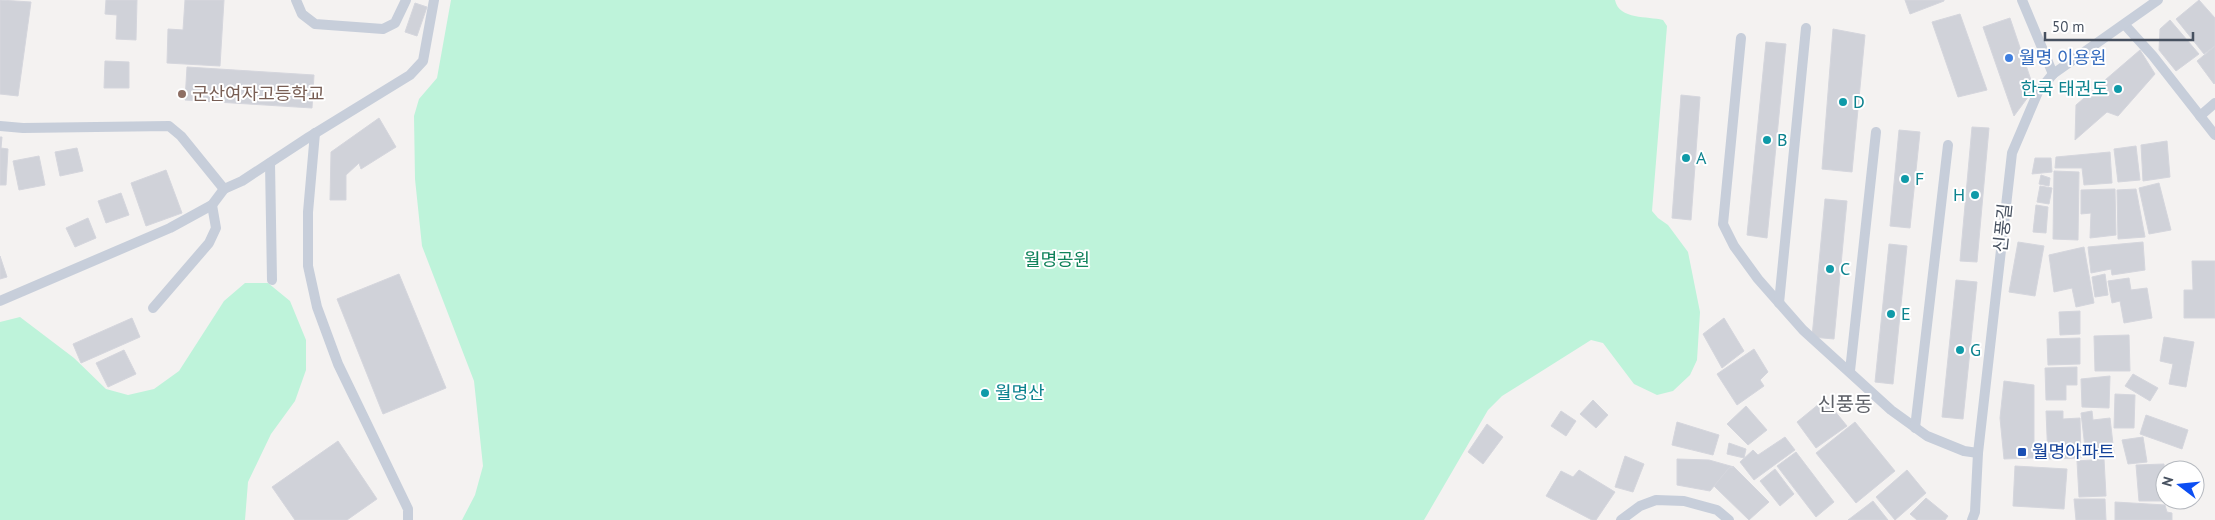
<svg xmlns="http://www.w3.org/2000/svg" width="2215" height="520" font-family="'PT Sans','Noto Sans KR',sans-serif">
	<rect width="100%" height="100%" fill="#f4f2f1"/>
	<!-- green -->
	<g fill="#bef3da">
		<path d="M 451,0 L 1615,0 C 1619,20 1648,16 1663,20 L 1667,26 L 1652,211 L 1658,218 L 1668,225 L 1688,252 L 1700,312 L 1697,360 L 1690,375 L 1673,391 L 1657,395 L 1634,384 L 1603,343 L 1591,340 L 1502,396 L 1488,410 L 1424,520 L 462,520 L 475,495 L 483,466 L 474,381 L 422,246 L 415,179 L 414,116 L 419,99 L 437,78 Z"/>
		<polygon points="245,283 268,283 290,301 306,340 306,370 295,401 271,434 248,482 245,520 0,520 0,322 20,317 74,358 106,389 128,395 154,389 179,371 224,301"/>
	</g>
	<!-- building -->
	<g fill="#d0d2d9" stroke="#d5d6dd">
		<polygon points="0,0 31,2 18,96 0,94"/>
		<polygon points="106,0 137,0 136,40 116,39 117,15 105,14"/>
		<polygon points="185,0 224,0 220,66 167,63 168,29 183,30"/>
		<polygon points="1905,0 1944,0 1944,1 1910,14"/>
		<polygon points="2199,0 2215,18 2215,46 2204,54 2176,19"/>
		<polygon points="415,3 427,7 417,36 405,32"/>
		<polygon points="1960,14 1987,90 1958,97 1932,22"/>
		<polygon points="2010,18 2034,89 2014,116 1983,27"/>
		<polygon points="2170,20 2199,54 2176,71 2159,50 2160,29"/>
		<polygon points="1833,29 1865,35 1852,172 1822,169"/>
		<polygon points="1766,42 1786,44 1767,238 1747,235"/>
		<polygon points="2215,46 2215,83 2214,84 2197,61"/>
		<polygon points="2140,50 2155,74 2118,116 2107,112 2075,140 2076,105"/>
		<polygon points="105,61 129,62 129,88 104,88"/>
		<polygon points="187,67 314,75 312,108 185,100"/>
		<polygon points="1681,95 1700,97 1691,220 1672,218"/>
		<polygon points="379,118 396,147 361,169 359,163 346,175 346,200 330,200 331,152"/>
		<polygon points="1972,127 1989,128 1977,262 1960,261"/>
		<polygon points="1899,130 1920,132 1910,228 1890,226"/>
		<polygon points="0,137 2,137 1,148 8,149 6,185 0,185"/>
		<polygon points="2167,141 2170,177 2143,181 2141,145"/>
		<polygon points="2136,146 2140,180 2118,182 2114,149"/>
		<polygon points="77,148 83,171 60,176 55,152"/>
		<polygon points="2110,152 2112,183 2084,185 2082,168 2055,168 2056,157"/>
		<polygon points="39,156 45,185 19,190 13,161"/>
		<polygon points="2035,158 2051,158 2052,172 2032,174"/>
		<polygon points="166,170 182,213 146,226 131,183"/>
		<polygon points="2054,171 2079,172 2078,240 2053,239"/>
		<polygon points="2041,175 2050,178 2049,186 2039,184"/>
		<polygon points="2159,183 2171,230 2149,234 2139,188"/>
		<polygon points="2040,186 2052,188 2049,204 2037,202"/>
		<polygon points="2115,189 2116,235 2090,238 2091,213 2081,214 2081,190"/>
		<polygon points="2136,189 2145,237 2118,239 2117,190"/>
		<polygon points="121,193 129,215 106,223 98,201"/>
		<polygon points="1825,199 1847,201 1834,339 1812,337"/>
		<polygon points="2036,205 2048,207 2046,233 2033,232"/>
		<polygon points="88,218 96,238 75,247 66,228"/>
		<polygon points="2018,242 2044,246 2035,296 2009,292"/>
		<polygon points="2143,242 2145,270 2112,275 2111,269 2091,273 2088,247"/>
		<polygon points="1889,244 1907,246 1893,384 1875,382"/>
		<polygon points="2084,247 2094,303 2076,307 2072,288 2054,292 2049,255"/>
		<polygon points="0,256 7,277 0,279"/>
		<polygon points="2192,261 2215,261 2215,318 2184,318 2184,290 2193,290"/>
		<polygon points="399,274 446,388 383,414 337,299"/>
		<polygon points="2105,274 2108,295 2095,297 2092,277"/>
		<polygon points="2129,278 2131,290 2147,288 2152,318 2124,323 2120,301 2112,303 2108,281"/>
		<polygon points="1956,280 1977,282 1963,419 1942,417"/>
		<polygon points="2080,311 2080,334 2060,335 2059,312"/>
		<polygon points="132,318 140,337 81,363 73,344"/>
		<polygon points="1724,318 1744,351 1722,368 1703,334"/>
		<polygon points="2129,335 2130,371 2095,371 2094,336"/>
		<polygon points="2164,337 2194,342 2186,387 2169,384 2173,364 2160,361"/>
		<polygon points="2080,338 2080,364 2048,365 2047,339"/>
		<polygon points="1754,349 1768,372 1760,380 1764,386 1737,405 1717,374"/>
		<polygon points="124,350 136,374 108,387 96,363"/>
		<polygon points="2077,367 2077,385 2066,385 2066,400 2046,400 2045,368"/>
		<polygon points="2133,374 2158,388 2150,401 2125,386"/>
		<polygon points="2110,376 2109,408 2082,407 2081,379"/>
		<polygon points="2004,381 2034,385 2034,458 2004,459 2000,418"/>
		<polygon points="2115,394 2135,395 2134,428 2114,428"/>
		<polygon points="1825,399 1847,426 1816,448 1797,422"/>
		<polygon points="1593,400 1608,415 1596,428 1580,414"/>
		<polygon points="1746,406 1767,430 1748,445 1727,424"/>
		<polygon points="1561,411 1576,421 1566,436 1551,426"/>
		<polygon points="2046,411 2063,411 2063,419 2080,418 2081,458 2048,459"/>
		<polygon points="2092,411 2093,420 2110,418 2114,453 2086,456 2081,413"/>
		<polygon points="2146,415 2188,430 2182,449 2140,434"/>
		<polygon points="1677,422 1719,435 1713,455 1672,445"/>
		<polygon points="1855,422 1895,471 1856,503 1816,453"/>
		<polygon points="1487,424 1503,437 1483,464 1468,452"/>
		<polygon points="1785,437 1795,450 1754,480 1740,462 1753,450 1758,455"/>
		<polygon points="2143,437 2147,462 2128,464 2122,440"/>
		<polygon points="338,441 377,499 347,520 295,520 272,487"/>
		<polygon points="1729,443 1746,449 1744,458 1727,454"/>
		<polygon points="1796,452 1834,502 1816,517 1777,466"/>
		<polygon points="1625,456 1644,464 1633,492 1615,487"/>
		<polygon points="1677,459 1709,460 1734,467 1729,468 1710,491 1677,485"/>
		<polygon points="2104,459 2106,496 2079,497 2077,461"/>
		<polygon points="2164,464 2166,501 2139,501 2136,465"/>
		<polygon points="2015,466 2067,469 2064,509 2013,506"/>
		<polygon points="1734,467 1769,502 1749,520 1714,486 1729,468"/>
		<polygon points="1775,469 1794,494 1780,506 1760,481"/>
		<polygon points="1579,470 1615,492 1596,520 1592,520 1546,496 1561,471 1573,477"/>
		<polygon points="1907,470 1926,493 1895,520 1876,497"/>
		<polygon points="1926,498 1948,516 1945,520 1917,520 1910,514"/>
		<polygon points="2074,499 2105,499 2106,520 2076,520"/>
		<polygon points="1873,501 1888,520 1848,520"/>
		<polygon points="2115,502 2165,505 2167,512 2172,513 2172,520 2115,520"/>
	</g>
	<g fill="none" stroke-linecap="round" stroke-linejoin="round">
		<!-- service -->
		<g stroke="#c7ceda" stroke-width="10">
			<polyline points="296,0 302,14 315,24 383,29 395,23 406,0"/>
			<polyline points="2022,0 2053,74"/>
			<polyline points="2125,25 2153,56 2215,135"/>
			<polyline points="1741,38 1723,224 1734,246 1758,279 1803,330 1891,410 1927,436 1964,451 1978,453"/>
			<polyline points="2200,116 2215,103"/>
			<polyline points="0,126 23,128 169,126 181,136 224,189 242,181 309,137 410,75 423,61 434,0"/>
			<polyline points="315,133 308,212 308,266 317,307 338,364 408,509 408,520"/>
			<polyline points="270,163 272,280"/>
			<polyline points="0,301 170,228 212,205 224,189"/>
			<polyline points="1779,303 1806,28"/>
			<polyline points="153,308 209,243 216,228 212,205"/>
			<polyline points="1850,371 1876,132"/>
			<polyline points="1915,428 1948,145"/>
			<polyline points="1621,520 1640,506 1656,500 1684,501 1717,510 1729,520"/>
			<polyline points="1972,520 1975,512 1978,453 2012,153 2038,92 2053,74 2158,0"/>
		</g>
	</g>
	<!-- markers -->
	<circle fill="#3f7fe0" stroke="#fff" stroke-width="2" cx="2009" cy="58" r="5"/>
	<g fill="#0f9aa8" stroke="#fff" stroke-width="2">
		<circle cx="2118" cy="89" r="5"/>
		<circle cx="1843" cy="102" r="5"/>
		<circle cx="1767" cy="140" r="5"/>
		<circle cx="1686" cy="158" r="5"/>
		<circle cx="1905" cy="179" r="5"/>
		<circle cx="1975" cy="195" r="5"/>
		<circle cx="1830" cy="269" r="5"/>
		<circle cx="1891" cy="314" r="5"/>
		<circle cx="1960" cy="350" r="5"/>
		<circle cx="985" cy="393" r="5"/>
	</g>
	<circle fill="#8d6e63" stroke="#fff" stroke-width="2" cx="182" cy="94" r="5"/>
	<rect fill="#1a4fb4" stroke="#fff" stroke-width="2" x="2017" y="447" width="10" height="10" rx="2.5"/>
	<g text-anchor="middle" stroke-width="4" stroke-linejoin="round" paint-order="stroke">
		<!-- shop labels -->
		<g font-size="18" fill="#366cbe" stroke="#fff" text-anchor="start">
			<text x="2019" y="64">월명 이용원</text>
		</g>
		<!-- culture labels -->
		<g font-size="18" fill="#0d838f" stroke="#fff" text-anchor="start">
			<text x="2108" y="95" text-anchor="end">한국 태권도</text>
			<text x="1853" y="108">D</text>
			<text x="1777" y="146">B</text>
			<text x="1696" y="164">A</text>
			<text x="1915" y="185">F</text>
			<text x="1965" y="201" text-anchor="end">H</text>
			<text x="1840" y="275">C</text>
			<text x="1901" y="320">E</text>
			<text x="1970" y="356">G</text>
			<text x="995" y="399">월명산</text>
		</g>
		<!-- education labels -->
		<g font-size="18" fill="#785e54" stroke="#fff" text-anchor="start">
			<text x="192" y="100">군산여자고등학교</text>
		</g>
		<!-- street labels -->
		<g font-size="18" fill="#475160" stroke="#fff">
			<text transform="translate(2003 228) rotate(-84)" y="6">신풍길</text>
		</g>
		<!-- park labels -->
		<g font-size="18" fill="#11835b" stroke="#fff">
			<text x="1057" y="266">월명공원</text>
		</g>
		<!-- transit labels -->
		<g font-size="18" fill="#164399" stroke="#fff" text-anchor="start">
			<text x="2032" y="458">월명아파트</text>
		</g>
		<!-- quarter labels -->
		<g font-size="20" fill="#5d6067" stroke="#fff">
			<text x="1845" y="411">신풍동</text>
		</g>
	</g>
	<!-- north arrow -->
	<g transform="translate(2180 485) rotate(286)"><circle r="24" fill="#ffffff" stroke="#b5b9bf"/>
	<path d="M0-4L9 19L0 12L-9 19Z" fill="#0c4ef3"/>
	<text y="-8" font-size="14" font-weight="bold" text-anchor="middle" fill="#475160">N</text>
	</g>
	<!-- scale -->
	<path d="M2045 32v8h148v-8" fill="none" stroke="#475160" stroke-width="2.5"/>
	<text x="2052" y="32" font-size="15" fill="#475160" stroke="#ffffff" stroke-width="4" paint-order="stroke">50 m</text>
</svg>
